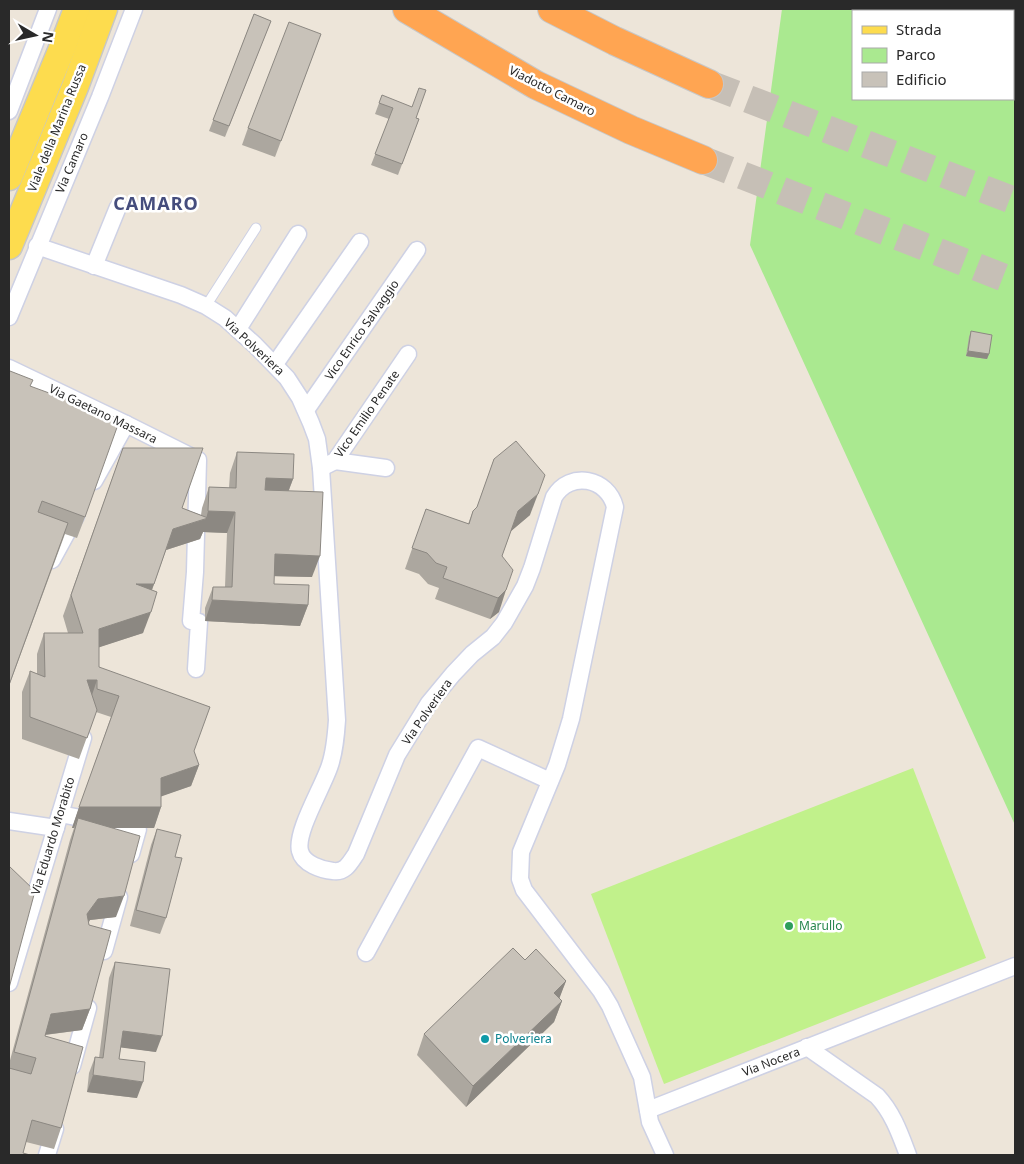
<svg xmlns="http://www.w3.org/2000/svg" width="1024" height="1164" font-family="'Noto Sans',sans-serif">
	<rect width="100%" height="100%" fill="#ede5d9"/>
	<!-- green -->
	<path fill="#aae990" fill-rule="evenodd" d="M 782,9 L 1015,9 L 1015,825 L 750,245 ZM 853,11 L 1013,11 L 1013,99 L 853,99 Z"/>
	<!-- pitch -->
	<polygon fill="#c1f18b" points="913,768 986,958 664,1084 591,894"/>
	<g fill="none" stroke-linecap="round" stroke-linejoin="round">
		<!-- highway-tunnel -->
		<g stroke="#c6bfb6" stroke-width="28" stroke-dasharray="28 14" stroke-linecap="butt">
			<polyline points="709,84 1015,201"/>
			<polyline points="703,160 1015,282"/>
		</g>
		<defs>
			<polyline id="lane" points="206,306 256,228"/>
			<g id="street">
				<polyline points="9,111 48,9"/>
				<path d="M 37,246 L 181,295 L 206,306 L 225,318 L 255,345 L 287,378 L 300,398 L 311,423 L 317,439 L 321,468 L 337,720 C 336,735 335,750 330,765 C 324,785 295,832 300,851 C 303,864 322,870 333,871 C 345,873 350,863 356,854 L 397,755 L 429,703 L 453,674 L 472,654 L 493,637 L 504,623 L 525,586 L 532,568 L 554,497 C 570,470 608,478 615,507 L 571,719 L 557,765 L 521,852 L 520,879 L 524,890 L 601,991 L 610,1006 L 642,1077 L 650,1122 L 665,1155"/>
				<polyline points="94,266 118,207"/>
				<polyline points="9,317 100,97 134,9"/>
				<polyline points="238,329 298,234"/>
				<polyline points="275,364 360,242"/>
				<polyline points="9,368 126,424 198,460 195,572 191,621 199,622 196,669"/>
				<polyline points="306,410 417,250"/>
				<polyline points="335,461 386,468"/>
				<polyline points="321,468 335,461 408,354"/>
				<polyline points="94,481 126,424"/>
				<polyline points="52,560 76,516"/>
				<polyline points="60,814 138,829 131,854"/>
				<polyline points="9,821 56,828"/>
				<polyline points="104,951 119,897"/>
				<polyline points="366,953 478,748 550,781"/>
				<polyline points="9,983 83,738"/>
				<path d="M 807,1047 L 877,1096 C 893,1113 900,1134 908,1155"/>
				<polyline points="72,1066 88,1008"/>
				<polyline points="648,1110 1015,966"/>
				<polyline points="47,1155 55,1129"/>
			</g>
			<g id="primary">
				<polyline points="9,177 63,46 77,9"/>
				<polyline points="9,246 75,87 104,9"/>
			</g>
			<g id="highway">
				<polyline points="407,9 536,85 631,130 703,160"/>
				<polyline points="552,9 615,41 709,84"/>
			</g>
		</defs>
		<!-- lane casing -->
		<use href="#lane" stroke="#ced1e4" stroke-width="11"/>
		<!-- street casing -->
		<use href="#street" stroke="#ced1e4" stroke-width="19"/>
		<!-- primary casing -->
		<use href="#primary" stroke="#c7c7c7" stroke-width="29"/>
		<!-- highway casing -->
		<use href="#highway" stroke="#c7c7c7" stroke-width="30"/>
		<!-- lane -->
		<use href="#lane" stroke="#fff" stroke-width="9"/>
		<!-- street -->
		<use href="#street" stroke="#fff" stroke-width="16"/>
		<!-- primary -->
		<use href="#primary" stroke="#fddc4e" stroke-width="26"/>
		<!-- highway -->
		<use href="#highway" stroke="#ffa552" stroke-width="28"/>
	</g>
	<!-- wall -->
	<g fill="#aca79f">
		<polygon points="254,14 271,21 225,137 209,131"/>
		<polygon points="321,34 275,157 242,145 248,128"/>
		<polygon points="382,95 416,118 419,119 398,175 371,165 389,119 375,114"/>
		<polygon points="971,331 989,354 987,359 966,356 969,337"/>
		<polygon points="30,386 85,517 77,538 65,534 9,686"/>
		<polygon points="123,448 182,508 201,515 202,508 209,487 229,488 230,473 237,452 293,479 289,490 312,577 274,576 274,584 308,605 300,626 205,621 205,608 213,587 225,587 227,533 203,532 200,539 166,550 152,590 143,633 99,647 99,667 194,751 199,765 191,786 161,796 161,807 154,828 113,828 116,917 90,920 89,922 90,1009 82,1030 45,1035 45,1036 61,1128 54,1149 26,1142 9,1155 9,1064 70,840 74,828 72,828 111,717 96,712 79,759 22,739 22,692 30,671 37,674 37,654 44,633 68,633 63,616"/>
		<polygon points="494,459 530,515 511,531 502,556 499,612 490,619 435,599 439,588 428,584 419,574 405,569 426,509 468,524 473,511 477,507"/>
		<polygon points="157,829 175,857 166,918 160,934 130,926 151,845"/>
		<polygon points="525,960 566,981 559,998 562,1001 554,1022 466,1107 417,1055 424,1034"/>
		<polygon points="115,962 156,1052 121,1047 119,1059 137,1098 87,1092 89,1073 95,1057 99,1058 109,978"/>
	</g>
	<!-- shaded-wall -->
	<g fill="#8c8882">
		<polygon points="968,351 989,354 987,359 966,356"/>
		<polygon points="266,478 293,479 285,500 258,499"/>
		<polygon points="538,494 530,515 510,532 518,511"/>
		<polygon points="208,511 235,512 227,533 203,532 200,539 166,550 173,529 206,519"/>
		<polygon points="275,554 320,556 312,577 267,576"/>
		<polygon points="136,584 154,584 146,605"/>
		<polygon points="506,590 499,612 490,619 498,598"/>
		<polygon points="212,600 308,605 300,626 205,621"/>
		<polygon points="151,612 143,633 91,650 99,629"/>
		<polygon points="87,680 97,680 90,701"/>
		<polygon points="199,765 191,786 154,799 161,778"/>
		<polygon points="79,807 161,807 154,828 75,828 78,818 74,828 72,828"/>
		<polygon points="124,896 116,917 90,920 80,935 87,914 98,899"/>
		<polygon points="566,981 558,1002 554,993"/>
		<polygon points="562,1001 554,1022 466,1107 473,1086"/>
		<polygon points="90,1009 82,1030 43,1035 51,1014"/>
		<polygon points="123,1031 162,1036 156,1052 117,1047"/>
		<polygon points="93,1075 143,1082 137,1098 87,1092"/>
	</g>
	<!-- building -->
	<g fill="#c8c2b9" stroke="#8c8882">
		<polygon points="254,14 271,21 229,126 213,120"/>
		<polygon points="289,22 321,34 281,141 248,128"/>
		<polygon points="419,88 426,90 416,118 419,119 402,164 375,154 393,108 379,103 382,95 412,107"/>
		<polygon points="971,331 992,335 989,354 968,351"/>
		<polygon points="10,371 33,380 30,386 120,419 85,517 42,501 38,512 68,523 9,685 9,373"/>
		<polygon points="516,441 545,475 538,494 518,511 502,556 513,570 506,590 498,598 443,578 447,567 436,563 427,553 412,548 426,509 469,524 473,511 477,507 494,459"/>
		<polygon points="123,448 203,448 182,508 208,518 173,529 154,584 136,584 157,592 151,612 99,629 99,667 210,707 194,751 199,765 161,778 161,807 79,807 119,696 97,689 97,680 87,680 97,710 87,738 30,717 30,671 45,677 44,633 83,633 71,595"/>
		<polygon points="237,452 294,454 293,479 266,478 265,490 323,492 320,556 275,554 274,584 309,585 308,605 212,600 213,587 232,587 235,512 208,511 209,487 236,488"/>
		<polygon points="78,818 140,836 124,896 98,899 87,914 89,925 111,931 90,1009 51,1014 45,1036 83,1047 61,1128 32,1120 23,1153 30,1155 9,1155 9,1068 31,1074 36,1058 14,1052"/>
		<polygon points="157,829 181,835 175,857 182,858 166,918 136,910"/>
		<polygon points="9,866 35,891 9,988"/>
		<polygon points="513,948 525,960 536,949 566,981 554,993 562,1001 473,1086 424,1034"/>
		<polygon points="115,962 170,969 162,1036 123,1031 119,1059 145,1062 143,1082 93,1075 95,1057 103,1058"/>
	</g>
	<!-- markers -->
	<circle fill="#2e9e5b" stroke="#fff" stroke-width="2" cx="789" cy="926" r="5"/>
	<circle fill="#0f9aa8" stroke="#fff" stroke-width="2" cx="485" cy="1039" r="5"/>
	<g text-anchor="middle" stroke-width="5" stroke-linejoin="round" paint-order="stroke">
		<!-- street labels -->
		<g font-size="12" fill="#292929" stroke="#fff">
			<text transform="translate(552 91) rotate(27)" y="4">Viadotto Camaro</text>
			<text transform="translate(57 128) rotate(-68)" y="4">Viale della Marina Russa</text>
			<text transform="translate(72 163) rotate(-67)" y="4">Via Camaro</text>
			<text transform="translate(362 330) rotate(-55)" y="4">Vico Enrico Salvaggio</text>
			<text transform="translate(254 347) rotate(43)" y="4">Via Polveriera</text>
			<text transform="translate(103 414) rotate(26)" y="4">Via Gaetano Massara</text>
			<text transform="translate(367 414) rotate(-55)" y="4">Vico Emilio Penate</text>
			<text transform="translate(427 712) rotate(-55)" y="4">Via Polveriera</text>
			<text transform="translate(53 836) rotate(-73)" y="4">Via Eduardo Morabito</text>
			<text transform="translate(771 1062) rotate(-21)" y="4">Via Nocera</text>
		</g>
		<!-- leisure labels -->
		<g font-size="12" fill="#27864d" stroke="#fff" text-anchor="start">
			<text x="799" y="930">Marullo</text>
		</g>
		<!-- culture labels -->
		<g font-size="12" fill="#0d838f" stroke="#fff" text-anchor="start">
			<text x="495" y="1043">Polveriera</text>
		</g>
		<!-- district labels -->
		<g font-size="18" font-weight="bold" letter-spacing="1" fill="#454d7d" stroke="#fff">
			<text x="156" y="210">CAMARO</text>
		</g>
	</g>
	<!-- border -->
	<rect width="1024" height="1164" fill="none" stroke="#292929" stroke-width="20"/>
	<!-- legend -->
	<rect x="852" y="10" width="162" height="90" fill="#ffffff" stroke="#a9a9a9"/>
	<rect x="862" y="26" width="25" height="8" fill="#fddc4e" stroke="#a9a9a9"/>
	<text x="896" y="35" font-size="15" fill="#292929">Strada</text>
	<rect x="862" y="48" width="25" height="15" fill="#aae990" stroke="#a9a9a9"/>
	<text x="896" y="60" font-size="15" fill="#292929">Parco</text>
	<rect x="862" y="72" width="25" height="15" fill="#c8c2b9" stroke="#a9a9a9"/>
	<text x="896" y="85" font-size="15" fill="#292929">Edificio</text>
	<!-- north arrow -->
	<g transform="translate(35 35) rotate(99)" stroke="#ffffff" stroke-width="4" paint-order="stroke">
	<path d="M0-4L9 19L0 12L-9 19Z" fill="#292929"/>
	<text y="-8" font-size="14" font-weight="bold" text-anchor="middle" fill="#292929">N</text>
	</g>
</svg>
